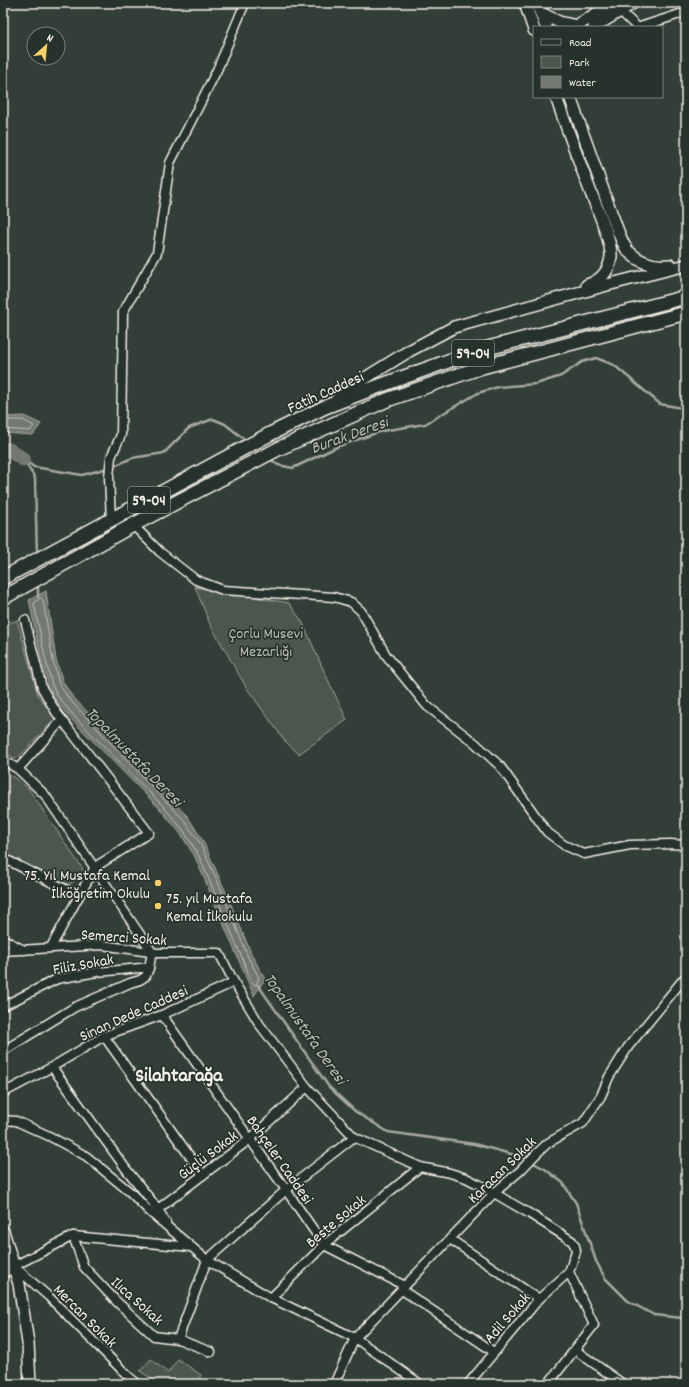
<svg xmlns="http://www.w3.org/2000/svg" width="689" height="1387" font-family="Dekko,sans-serif">
	<rect width="100%" height="100%" fill="#323e38"/>
	<filter id="ink" filterUnits="userSpaceOnUse"><feTurbulence type="fractalNoise" baseFrequency=".025" numOctaves="2"/><feDisplacementMap in="SourceGraphic" scale="8" xChannelSelector="R" yChannelSelector="G"/><feConvolveMatrix kernelMatrix="1 2 1 2 8 2 1 2 1" color-interpolation-filters="sRGB"/></filter>
	<g filter="url(#ink)">
		<!-- green -->
		<g fill="#4c564f" stroke="#a0a49c">
			<polygon points="195,587 289,603 303,623 323,669 347,720 299,754 285,741 246,687 210,624"/>
			<polygon points="17,620 38,695 55,719 17,759 3,752 3,626"/>
			<polygon points="3,770 28,788 86,874 68,885 3,853"/>
			<polygon points="151,1359 168,1373 178,1359 201,1375 196,1384 159,1384 140,1371"/>
		</g>
		<!-- water -->
		<g fill="#727972" stroke="#a6a9a1">
			<polygon points="24,416 41,424 33,435 3,433 3,417"/>
			<polygon points="46,591 56,660 63,682 72,696 188,817 203,841 224,888 252,955 265,979 254,996 195,857 180,833 160,809 72,720 54,699 49,686 41,658 29,600"/>
		</g>
		<g fill="none" stroke-linecap="round" stroke-linejoin="round">
			<!-- shore -->
			<g stroke="#c0c1b9" stroke-width="1">
				<polyline points="3,420 23,420 34,426 30,431 3,429"/>
				<polygon points="41,598 43,600 53,661 59,684 69,699 184,820 200,843 221,889 248,957 259,978 256,985 253,984 199,856 184,831 163,806 75,717 58,697 52,685 45,657 34,604 35,602"/>
			</g>
			<!-- stream -->
			<g stroke="#a6a9a1" stroke-width="2.5">
				<polyline points="269,458 278,465 293,468 339,446 382,431 425,424 478,393 498,387 536,384 561,376 582,362 596,358 614,365 660,404 682,408 686,407"/>
				<polyline points="23,459 35,478 37,555"/>
				<polyline points="24,460 34,467 82,475 112,467 132,458 164,453 189,428 213,419 225,424 248,442"/>
				<polyline points="38,584 38,597"/>
				<polyline points="258,985 329,1087 356,1112 388,1132 474,1144 522,1157 545,1169 563,1183 576,1203 596,1261 605,1278 628,1301 654,1315 682,1318 686,1316"/>
			</g>
			<!-- river -->
			<polyline stroke="#727972" stroke-width="15" points="3,449 9,450 23,459"/>
			<defs>
				<g id="street">
					<polyline points="617,8 637,27"/>
					<polyline points="640,27 686,12"/>
					<polyline points="111,520 109,477 111,457 121,435 123,312 157,253 170,163 217,70 245,3"/>
					<polyline points="133,525 160,552 196,580 223,590 334,597 351,602 361,611 386,655 427,706 475,743 500,766 547,832 564,845 584,854 630,845 670,844 686,845"/>
					<polyline points="25,620 42,688 56,712 149,833 95,867 79,896"/>
					<polyline points="3,760 18,769 45,795 152,952 149,968 146,976 140,980 130,983 75,1007 3,1051"/>
					<polyline points="18,769 62,720"/>
					<polyline points="3,858 79,896 51,947"/>
					<polyline points="3,939 24,950"/>
					<polyline points="3,951 102,945 157,953 219,953 234,982 260,1025 307,1087 354,1137 420,1167 450,1173 466,1178 482,1186 530,1214 572,1241 575,1246 576,1251 569,1272 539,1299 468,1384"/>
					<polyline points="3,1006 57,979 97,972 141,968 149,968"/>
					<polyline points="162,1015 286,1190 324,1245 405,1286"/>
					<polyline points="104,1036 203,1175"/>
					<polyline points="52,1067 126,1169 158,1209 166,1223"/>
					<polyline points="3,1093 52,1067 104,1036 162,1015 234,982"/>
					<polyline points="3,1120 16,1121 49,1136 86,1156 130,1192 150,1212 207,1260 271,1298 355,1338 420,1384"/>
					<polyline points="158,1209 250,1139 307,1087"/>
					<polyline points="73,1236 84,1267 116,1301 154,1336 178,1339 211,1352"/>
					<polyline points="450,1239 539,1299"/>
					<polyline points="402,1290 494,1352"/>
					<polyline points="271,1298 324,1245 420,1167"/>
					<polyline points="178,1339 207,1260 286,1190 354,1137"/>
					<polyline points="575,1350 623,1384"/>
					<polyline points="138,1384 129,1377 49,1297 14,1266 73,1236 191,1247"/>
					<polyline points="334,1384 355,1338 494,1193 520,1171 537,1153 548,1143 583,1123 601,1096 609,1077 628,1047 686,976"/>
					<polyline points="548,1384 594,1325 569,1272"/>
				</g>
				<g id="secondary">
					<polyline points="525,3 534,30"/>
					<polyline points="537,3 546,27"/>
					<polyline points="541,13 559,22 577,26"/>
					<polyline points="575,27 613,3"/>
					<polyline points="594,27 633,3"/>
					<path d="M 556,97 C 567,129 579,161 591,193 C 597,208 612,241 611,257 C 609,272 600,281 587,285"/>
					<path d="M 570,97 C 584,136 598,176 612,215 C 616,225 621,243 628,251 C 639,262 654,267 670,265"/>
					<polyline points="337,399 367,377 409,351 454,327 607,285 686,265"/>
					<polyline points="3,1231 19,1284 28,1343 30,1384"/>
					<polyline points="3,1272 14,1266"/>
				</g>
				<g id="primary">
					<polyline points="3,578 270,434 325,407 382,385 476,351 686,297"/>
					<polyline points="3,598 133,525 280,448 387,400 482,367 686,313"/>
				</g>
			</defs>
			<!-- street casing -->
			<use href="#street" stroke="#f4f1e8" stroke-width="11"/>
			<!-- secondary casing -->
			<use href="#secondary" stroke="#f4f1e8" stroke-width="14"/>
			<!-- primary casing -->
			<use href="#primary" stroke="#f4f1e8" stroke-width="16"/>
			<!-- street -->
			<use href="#street" stroke="#26332d" stroke-width="8"/>
			<!-- secondary -->
			<use href="#secondary" stroke="#26332d" stroke-width="11"/>
			<!-- primary -->
			<use href="#primary" stroke="#26332d" stroke-width="13"/>
		</g>
	</g>
	<!-- markers -->
	<g fill="#ffd166" stroke="#26332d" stroke-width="1.5">
		<circle cx="158" cy="883" r="4"/>
		<circle cx="158" cy="906" r="4"/>
	</g>
	<g text-anchor="middle" stroke-width="3.5" stroke-linejoin="round" paint-order="stroke">
		<!-- shield labels -->
		<g fill="#26332d" stroke="#b6b8b0" stroke-width="1">
			<rect x="452" y="340" width="42" height="26" rx="3"/>
			<rect x="128" y="487" width="42" height="26" rx="3"/>
		</g>
		<g font-size="15" font-weight="bold" fill="#f4f1e8">
			<text x="473" y="358">59-04</text>
			<text x="149" y="505">59-04</text>
		</g>
		<!-- street labels -->
		<g font-size="16" fill="#f4f1e8" stroke="#26332d">
			<text transform="translate(325 391) rotate(-24)" y="6">Fatih Caddesi</text>
			<text transform="translate(124 936) rotate(4)" y="6">Semerci Sokak</text>
			<text transform="translate(83 963) rotate(-10)" y="6">Filiz Sokak</text>
			<text transform="translate(133 1012) rotate(-24)" y="6">Sinan Dede Caddesi</text>
			<text transform="translate(207 1154) rotate(-37)" y="6">Güçlü Sokak</text>
			<text transform="translate(281 1159) rotate(55)" y="6">Bahçeler Caddesi</text>
			<text transform="translate(501 1169) rotate(-44)" y="6">Karacan Sokak</text>
			<text transform="translate(335 1220) rotate(-40)" y="6">Beste Sokak</text>
			<text transform="translate(138 1300) rotate(42)" y="6">Ilıca Sokak</text>
			<text transform="translate(86 1315) rotate(45)" y="6">Mercan Sokak</text>
			<text transform="translate(506 1317) rotate(-49)" y="6">Adil Sokak</text>
		</g>
		<!-- park labels -->
		<g font-size="16" fill="#b9bbb2" stroke="#26332d">
			<text x="266" y="638">Çorlu Musevi<tspan x="266" dy="18">Mezarlığı</tspan></text>
		</g>
		<!-- poi labels -->
		<g font-size="16" fill="#f4f1e8" stroke="#26332d" text-anchor="end">
			<text x="150" y="880">75. Yıl Mustafa Kemal<tspan x="150" dy="18">İlköğretim Okulu</tspan></text>
			<text x="166" y="903" text-anchor="start">75. yıl Mustafa<tspan x="166" dy="18">Kemal İlkokulu</tspan></text>
		</g>
		<!-- water labels -->
		<g font-size="17" font-style="italic" fill="#babbb3" stroke="#26332d">
			<text transform="translate(349 434) rotate(-20)" y="6">Burak Deresi</text>
			<text transform="translate(135 756) rotate(46)" y="6">Topalmustafa Deresi</text>
			<text transform="translate(306 1028) rotate(55)" y="6">Topalmustafa Deresi</text>
		</g>
		<!-- district labels -->
		<g font-size="20" font-weight="bold" fill="#f4f1e8" stroke="#26332d">
			<text x="179" y="1081">Silahtarağa</text>
		</g>
	</g>
	<!-- margin -->
	<rect width="689" height="1387" fill="none" stroke="#26332d" stroke-width="16"/>
	<rect x="8" y="8" width="673" height="1371" fill="none" stroke="#f4f1e8" stroke-width="1.5" filter="url(#ink)"/>
	<!-- legend -->
	<rect x="533" y="26" width="130" height="72" fill="#26332d" stroke="#787f78"/>
	<rect x="541" y="39" width="20" height="6" fill="#26332d" stroke="#787f78"/>
	<text x="569" y="46" font-size="12" fill="#f4f1e8">Road</text>
	<rect x="541" y="56" width="20" height="12" fill="#4c564f" stroke="#787f78"/>
	<text x="569" y="66" font-size="12" fill="#f4f1e8">Park</text>
	<rect x="541" y="76" width="20" height="12" fill="#727972" stroke="#787f78"/>
	<text x="569" y="86" font-size="12" fill="#f4f1e8">Water</text>
	<!-- north arrow -->
	<g transform="translate(46 46) rotate(27)"><circle r="19" fill="#26332d" stroke="#787f78"/>
	<path d="M0-3L7 15L0 10L-7 15Z" fill="#ffd166"/>
	<text y="-6" font-size="11" font-weight="bold" text-anchor="middle" fill="#f4f1e8">N</text>
	</g>
</svg>
